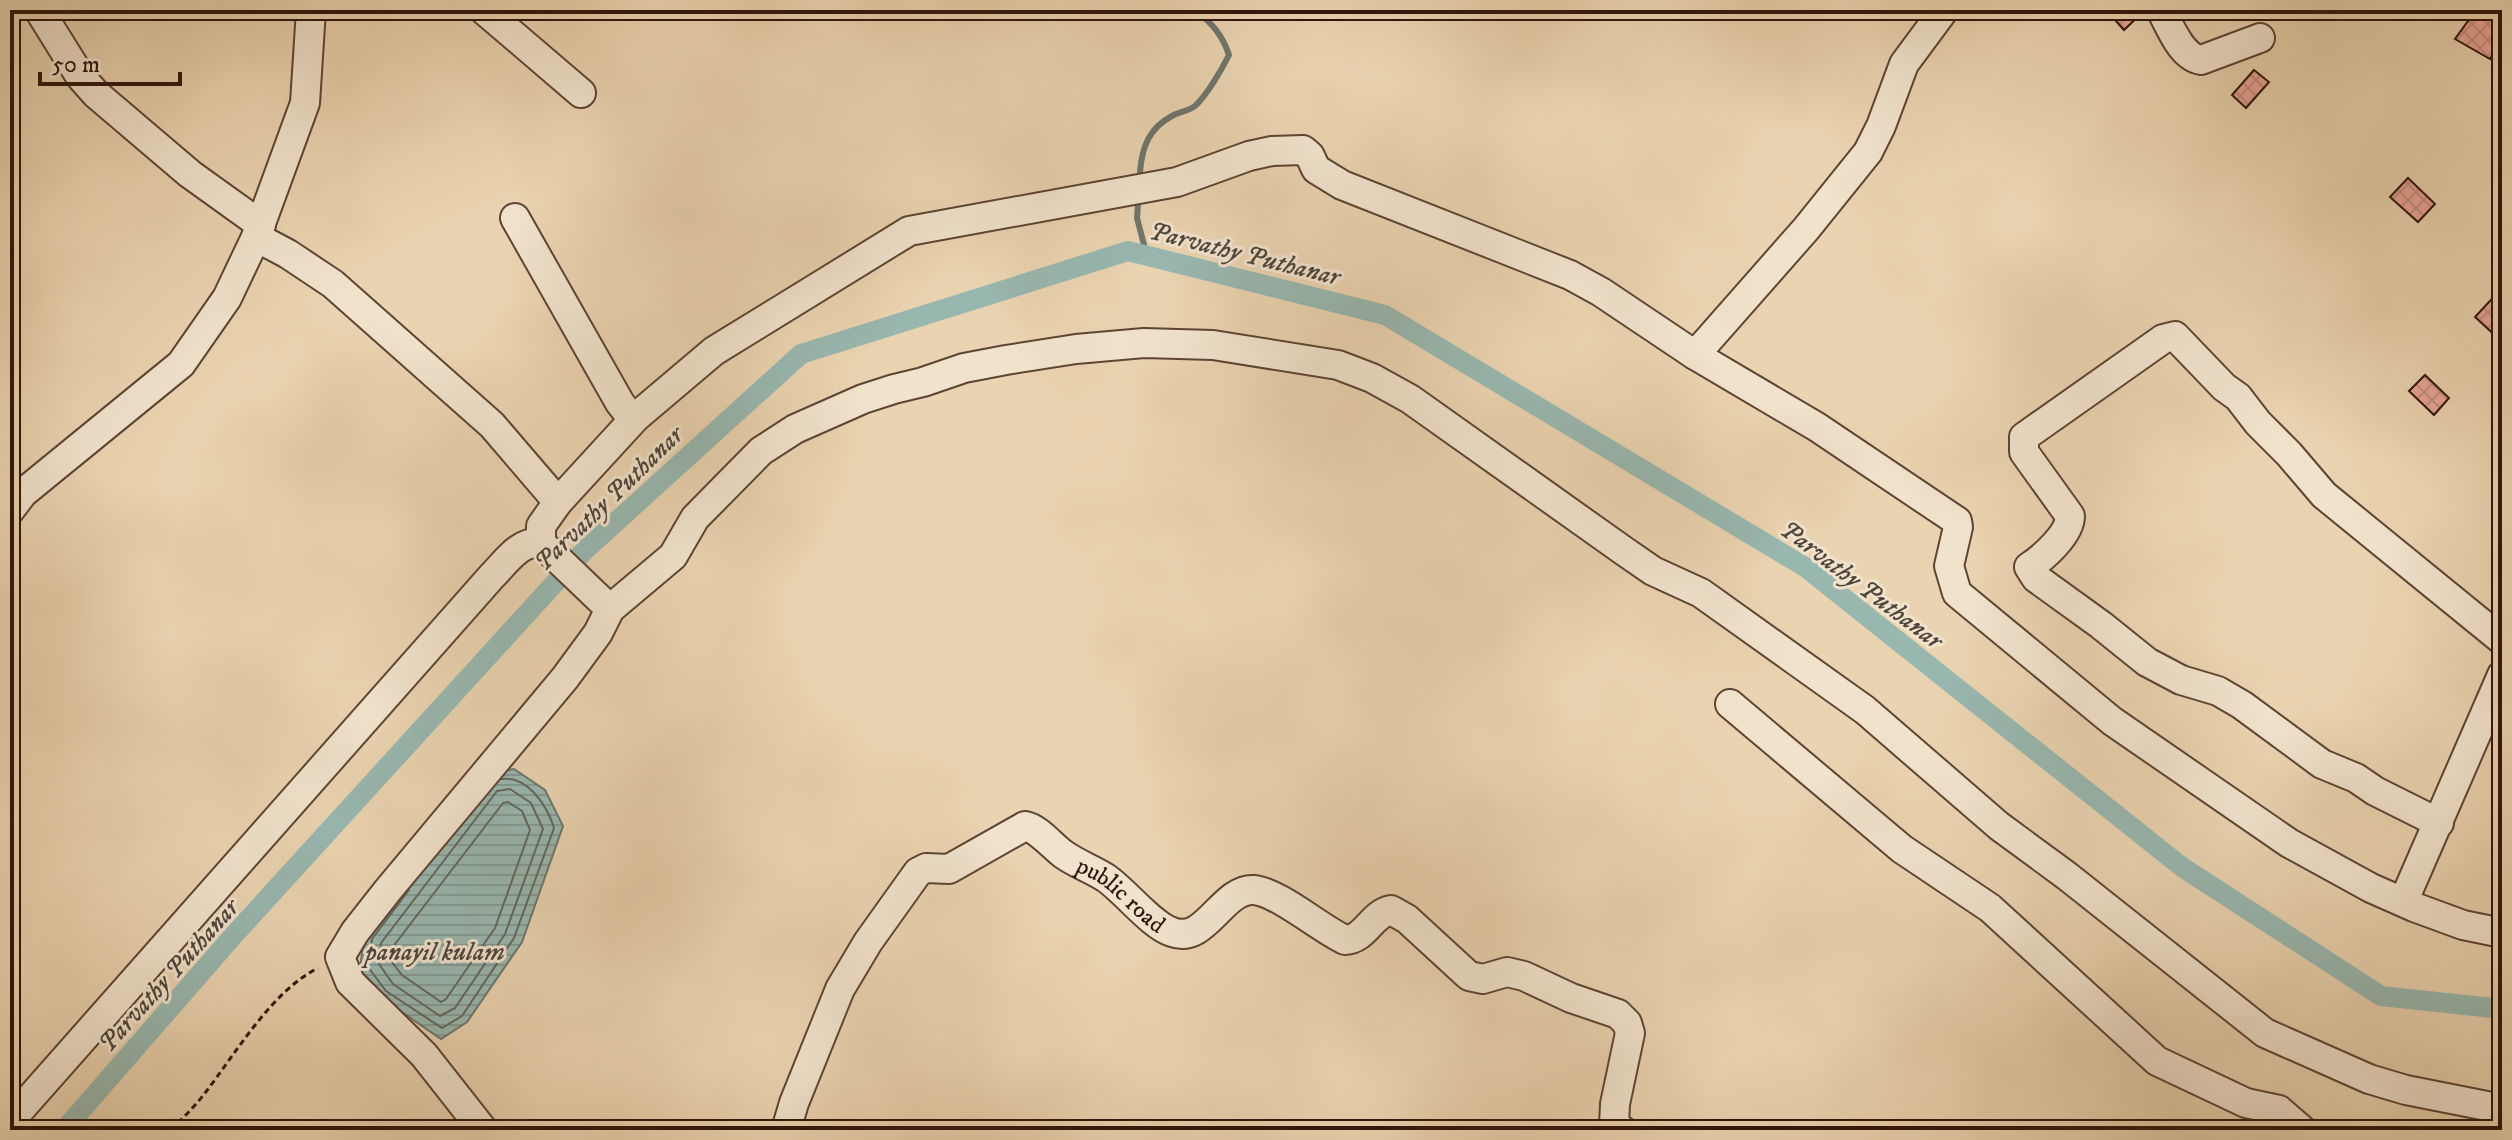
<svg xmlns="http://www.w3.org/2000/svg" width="2512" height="1140" font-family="'IM FELL DW Pica',serif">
	<defs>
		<pattern id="water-rules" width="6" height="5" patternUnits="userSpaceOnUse" patternTransform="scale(2)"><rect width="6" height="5" fill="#98b7af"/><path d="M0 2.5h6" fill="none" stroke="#839c95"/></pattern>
		<pattern id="building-cross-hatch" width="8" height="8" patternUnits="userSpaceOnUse" patternTransform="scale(2)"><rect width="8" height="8" fill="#e7a495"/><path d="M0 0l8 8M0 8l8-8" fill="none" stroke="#c68c7f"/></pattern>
	</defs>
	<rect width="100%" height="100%" fill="#ead3b0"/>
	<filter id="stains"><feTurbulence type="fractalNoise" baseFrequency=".0025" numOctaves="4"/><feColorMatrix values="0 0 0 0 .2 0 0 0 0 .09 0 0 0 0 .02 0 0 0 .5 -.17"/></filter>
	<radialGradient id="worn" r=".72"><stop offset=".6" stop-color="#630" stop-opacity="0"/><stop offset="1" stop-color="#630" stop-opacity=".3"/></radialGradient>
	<!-- water -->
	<polygon fill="url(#water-rules)" stroke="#6e766d" stroke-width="2" points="514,769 545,790 563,826 522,942 467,1022 441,1039 380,997 360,969 364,936 488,773"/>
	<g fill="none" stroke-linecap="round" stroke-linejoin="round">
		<!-- shore -->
		<g stroke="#63665d" stroke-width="2">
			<polygon points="510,789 531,803 543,829 505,934 455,1008 440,1016 393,984 379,964 381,943 497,791"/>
			<polygon points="508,802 522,811 530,830 495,928 446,999 441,1002 402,975 391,961 392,948 503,803"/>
			<path d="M 409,890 L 372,939 L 368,967 L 386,991 L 442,1028 L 462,1016 L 514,938 L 554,828 C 547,806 528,775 501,779"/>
		</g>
		<!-- stream -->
		<g stroke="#6e766d" stroke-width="6">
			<path d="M 1140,172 C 1142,147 1149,128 1172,116 C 1179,112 1189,111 1195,106 C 1207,95 1222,69 1229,55 C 1222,34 1212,24 1196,10"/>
			<polyline points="1138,203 1137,218 1147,256"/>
		</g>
		<!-- canal -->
		<polyline stroke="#98b7af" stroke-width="20" points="64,1130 233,936 584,551 801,354 1128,251 1385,315 1805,567 2182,867 2381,996 2502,1009"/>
	</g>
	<!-- building -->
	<g fill="url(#building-cross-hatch)" stroke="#2e150b" stroke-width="2">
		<polygon points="2106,10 2144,10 2144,11 2124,30"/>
		<polygon points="2476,10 2495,10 2502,15 2502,41 2490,59 2455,39"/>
		<polygon points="2254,70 2269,82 2246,108 2232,95"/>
		<polygon points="2408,178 2435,204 2418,222 2390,197"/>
		<polygon points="2502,288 2502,342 2475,317"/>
		<polygon points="2425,375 2449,398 2434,415 2409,391"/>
	</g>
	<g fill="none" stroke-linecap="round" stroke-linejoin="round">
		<defs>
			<g id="minor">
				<polyline points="39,10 80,76 96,94 190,174 261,225"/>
				<polyline points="484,10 581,93"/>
				<path d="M 2161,10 C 2170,26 2181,57 2201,60 L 2260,38"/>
				<polyline points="515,218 620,403 627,412 636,417"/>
				<polyline points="256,237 288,254 333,284 492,425 558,502"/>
				<polyline points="1695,355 1806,229 1868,152 1881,126 1904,64 1944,10"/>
				<polyline points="10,510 23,493 181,364 227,298 256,237 305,103 311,10"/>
				<polyline points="541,543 610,609"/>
				<polyline points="1730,704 1902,849 1990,908 2157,1061 2246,1103 2279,1110 2302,1130"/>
				<path d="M 2439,823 L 2375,791 L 2356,778 L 2322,764 L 2242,705 L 2218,691 L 2181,680 L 2147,662 L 2101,625 L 2036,578 L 2029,567 C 2044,557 2070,534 2070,516 L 2024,452 L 2024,437 L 2163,339 L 2175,336 L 2224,387 L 2238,397 L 2258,423 L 2289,454 L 2324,495 L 2502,640"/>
				<polyline points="2408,891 2502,675"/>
				<path d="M 10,1121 L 492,576 C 506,562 520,540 541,543 L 541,526 L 558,502 L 636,417 L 714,351 L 909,231 L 1177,182 L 1249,156 L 1272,151 L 1303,150 L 1310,156 L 1316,169 L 1342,185 L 1570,275 L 1601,292 L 1695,355 L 1817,427 L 1957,521 L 1958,527 L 1949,566 L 1957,593 L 2112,721 L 2289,843 L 2371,888 L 2414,907 L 2463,925 L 2502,933"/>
				<polyline points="483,1130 424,1055 350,982 340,957 355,932 388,890 565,678 598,633 610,609 673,556 695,518 761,451 795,429 863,399 894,389 923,382 964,368 1006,360 1076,349 1144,343 1213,345 1338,365 1372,378 1410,399 1624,551 1653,571 1701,593 1865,710 1999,826 2067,876 2265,1033 2369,1079 2406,1090 2502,1109"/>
				<path id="s1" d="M 786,1130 L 794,1103 L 840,989 L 868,942 L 918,872 L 926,868 L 949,869 L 1025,826 C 1039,829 1051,845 1063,854 C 1077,864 1092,869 1106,878 C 1126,892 1151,925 1172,932 C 1206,945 1222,888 1254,890 C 1278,892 1321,929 1345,940 C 1366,939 1371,914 1391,910 L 1407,919 L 1469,976 L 1483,979 L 1507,972 L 1524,976 L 1571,998 L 1618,1014 L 1627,1023 L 1630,1033 L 1615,1104 L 1614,1125 L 1622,1130"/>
			</g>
		</defs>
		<!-- minor casing -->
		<use href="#minor" stroke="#5d4434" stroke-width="32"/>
		<!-- path -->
		<path stroke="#2e150b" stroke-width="3" stroke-dasharray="6 4" stroke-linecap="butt" d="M 171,1130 C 183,1118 195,1106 205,1093 C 236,1053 272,991 318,968"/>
		<!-- minor -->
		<use href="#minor" stroke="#f1e2cc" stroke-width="28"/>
	</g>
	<g text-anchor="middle" stroke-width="6" stroke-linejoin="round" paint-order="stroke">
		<!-- street labels -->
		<g font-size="24" fill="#2e150b" stroke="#f1e2cc">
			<text dy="8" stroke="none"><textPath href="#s1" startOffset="530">public road</textPath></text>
		</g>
		<!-- water labels -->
		<g font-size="26" font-style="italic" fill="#4e463c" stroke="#f1e2cc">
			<text transform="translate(1245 253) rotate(14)" y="9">Parvathy Puthanar</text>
			<text transform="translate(608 498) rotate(-44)" y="9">Parvathy Puthanar</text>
			<text transform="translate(1862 584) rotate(37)" y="9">Parvathy Puthanar</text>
			<text x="435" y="960">panayil kulam</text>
			<text transform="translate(168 975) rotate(-48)" y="9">Parvathy Puthanar</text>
		</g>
	</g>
	<!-- margin -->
	<rect width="2512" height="1140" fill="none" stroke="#ead3b0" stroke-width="40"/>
	<rect x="12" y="12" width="2488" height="1116" fill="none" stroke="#2e150b" stroke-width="4"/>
	<rect x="20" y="20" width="2472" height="1100" fill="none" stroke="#2e150b" stroke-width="2"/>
	<!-- scale -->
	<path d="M40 72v12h140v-12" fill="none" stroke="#2e150b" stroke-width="4"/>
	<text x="52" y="72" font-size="24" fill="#2e150b" stroke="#f1e2cc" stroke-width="6" paint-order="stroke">50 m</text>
	<rect width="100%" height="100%" filter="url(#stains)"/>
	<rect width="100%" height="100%" fill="url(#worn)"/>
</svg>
